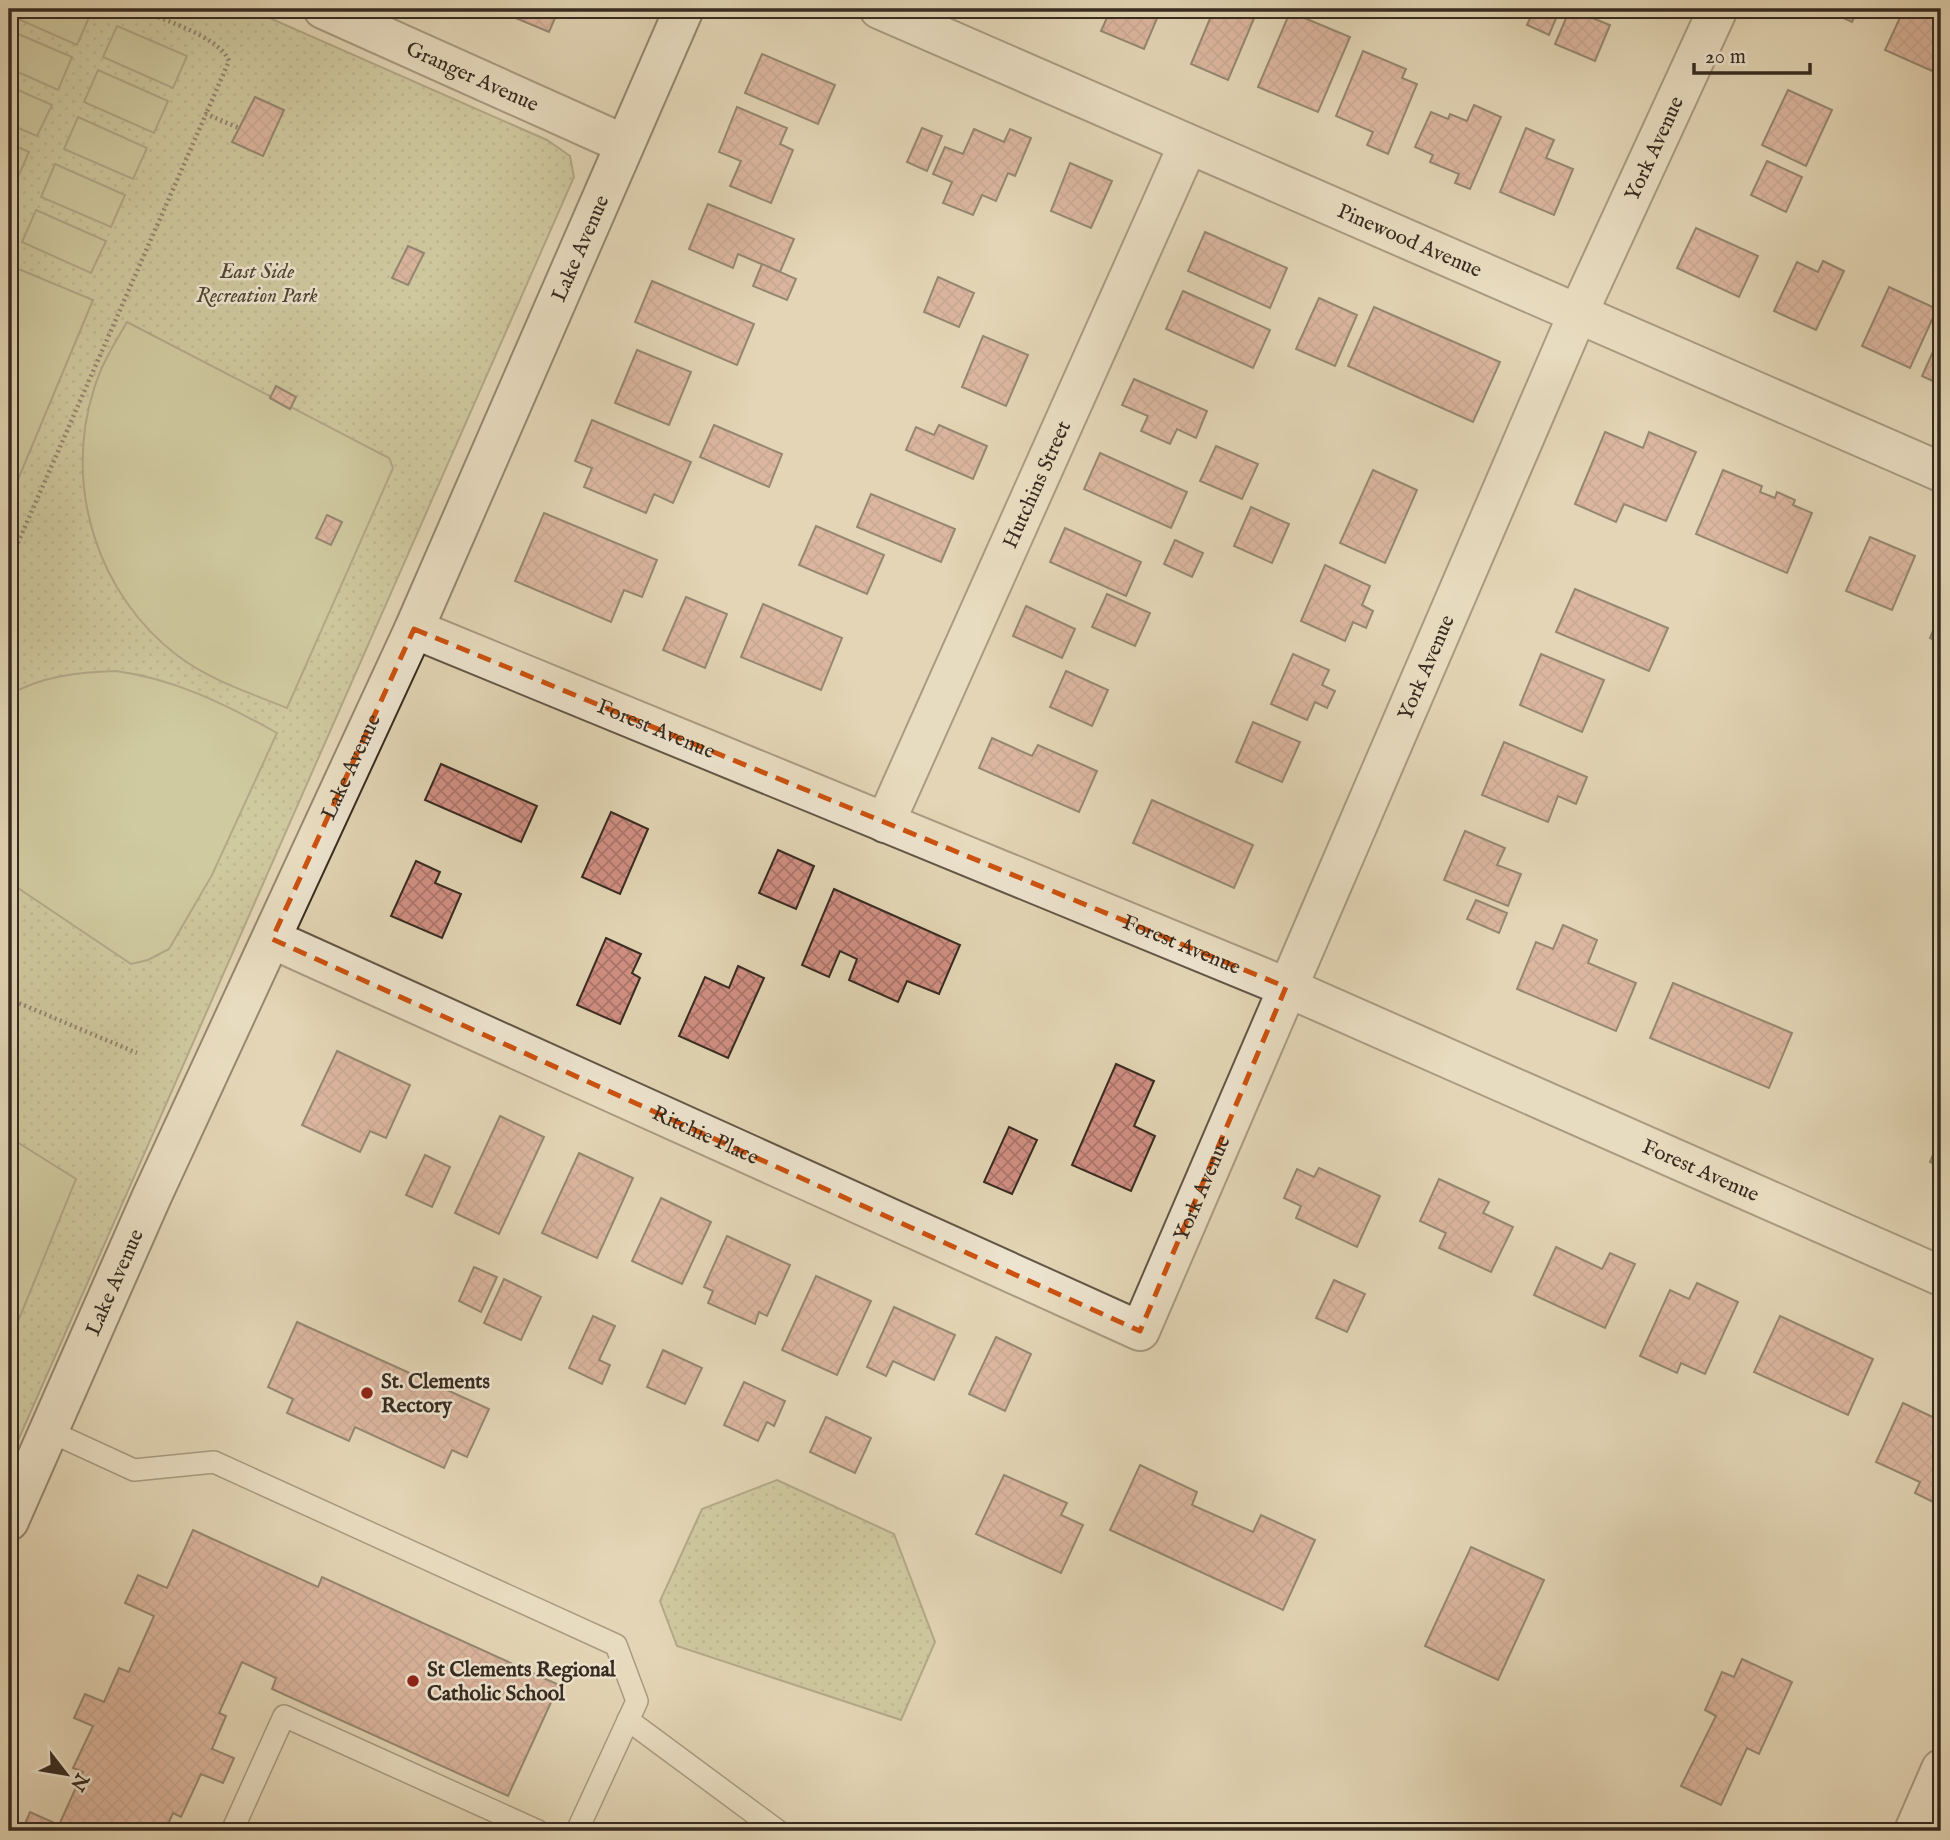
<svg xmlns="http://www.w3.org/2000/svg" width="1950" height="1840" font-family="'IM FELL English',serif">
	<defs>
		<pattern id="grass-dots" width="8" height="8" patternUnits="userSpaceOnUse" patternTransform="scale(1.75)"><rect width="8" height="8" fill="#b9bc8a"/><path d="M2 2h.1M6 6h.1" fill="none" stroke="#979970" stroke-width="1.8" stroke-linecap="round"/></pattern>
		<pattern id="building-cross-hatch" width="8" height="8" patternUnits="userSpaceOnUse" patternTransform="scale(1.75)"><rect width="8" height="8" fill="#d29084"/><path d="M0 0l8 8M0 8l8-8" fill="none" stroke="#ab766c"/></pattern>
	</defs>
	<rect width="100%" height="100%" fill="#e3d6b5"/>
	<filter id="stains"><feTurbulence type="fractalNoise" baseFrequency=".00286" numOctaves="4"/><feColorMatrix values="0 0 0 0 .2 0 0 0 0 .09 0 0 0 0 .02 0 0 0 .5 -.17"/></filter>
	<radialGradient id="worn" r=".72"><stop offset=".6" stop-color="#630" stop-opacity="0"/><stop offset="1" stop-color="#630" stop-opacity=".3"/></radialGradient>
	<!-- grass -->
	<g fill="url(#grass-dots)" stroke="#787456" stroke-width="2">
		<polygon points="9,9 249,9 547,140 570,156 574,177 9,1461"/>
		<polygon points="777,1480 894,1534 935,1642 901,1720 677,1646 660,1601 702,1509"/>
	</g>
	<!-- garden -->
	<g fill="#b9bc8a" stroke="#787456" stroke-width="2">
		<polygon points="10,9 81,9 91,13 77,45 9,15"/>
		<polygon points="117,26 187,56 173,88 103,57"/>
		<polygon points="9,30 72,57 58,90 9,68"/>
		<polygon points="98,70 168,101 154,133 84,102"/>
		<polygon points="9,86 52,105 37,136 9,124"/>
		<polygon points="78,117 147,148 133,179 64,149"/>
		<polygon points="9,143 29,152 15,184 9,181"/>
		<polygon points="55,164 125,195 111,227 41,197"/>
		<polygon points="36,210 106,241 91,273 22,242"/>
		<polygon points="9,265 93,300 9,501"/>
		<path d="M 127,322 L 389,458 L 393,468 L 287,708 C 250,693 210,680 178,656 C 97,595 63,485 94,389 C 101,365 114,344 127,322 Z"/>
		<path d="M 116,671 C 175,679 225,704 277,733 L 212,875 L 169,949 L 148,960 L 131,964 L 9,882 L 9,695 C 42,676 79,672 116,671 Z"/>
		<polygon points="9,1137 76,1179 17,1324 9,1329"/>
	</g>
	<!-- building -->
	<g fill="url(#building-cross-hatch)" stroke="#372b21" stroke-width="2">
		<polygon points="494,9 559,9 549,32"/>
		<polygon points="1053,9 1075,9 1071,16"/>
		<polygon points="1111,9 1161,9 1144,49 1101,31"/>
		<polygon points="1214,9 1258,9 1228,80 1191,64"/>
		<polygon points="1534,9 1560,9 1549,35 1527,25"/>
		<polygon points="1570,9 1610,25 1595,61 1555,44"/>
		<polygon points="1824,9 1858,9 1852,22"/>
		<polygon points="1904,9 1941,9 1941,51 1932,71 1885,50"/>
		<polygon points="1290,12 1350,37 1318,112 1258,87"/>
		<polygon points="1363,51 1406,69 1402,78 1417,84 1388,154 1367,145 1373,132 1336,116"/>
		<polygon points="762,54 835,85 818,124 745,93"/>
		<polygon points="1788,90 1832,110 1806,166 1762,145"/>
		<polygon points="255,97 284,110 263,156 232,142"/>
		<polygon points="1474,105 1501,117 1470,189 1455,183 1459,174 1430,162 1433,155 1415,147 1431,112 1448,119 1450,114 1467,121"/>
		<polygon points="737,107 787,128 780,144 793,150 771,203 730,186 741,161 719,152"/>
		<polygon points="922,128 942,136 927,171 907,162"/>
		<polygon points="1526,128 1554,140 1546,158 1573,169 1554,215 1500,192"/>
		<polygon points="974,129 1004,142 1010,129 1031,138 1015,176 1008,173 996,201 982,195 973,215 943,203 952,182 933,174 945,147 963,154"/>
		<polygon points="1767,161 1802,177 1786,212 1751,195"/>
		<polygon points="1070,163 1112,181 1091,228 1051,211"/>
		<polygon points="708,204 794,239 780,272 738,254 733,268 689,249"/>
		<polygon points="1696,228 1758,256 1739,297 1677,268"/>
		<polygon points="1205,232 1287,268 1270,308 1188,271"/>
		<polygon points="408,246 424,253 408,285 392,278"/>
		<polygon points="1823,261 1844,271 1816,330 1774,311 1797,262 1818,272"/>
		<polygon points="762,264 796,279 787,300 753,286"/>
		<polygon points="938,277 974,293 959,327 924,312"/>
		<polygon points="652,281 754,324 737,365 635,322"/>
		<polygon points="1889,287 1937,309 1910,368 1862,346"/>
		<polygon points="1183,291 1270,330 1253,368 1166,329"/>
		<polygon points="1319,298 1357,315 1335,366 1296,349"/>
		<polygon points="1374,307 1500,362 1473,422 1348,366"/>
		<polygon points="1941,334 1941,385 1922,376"/>
		<polygon points="983,336 1028,355 1006,406 962,387"/>
		<polygon points="637,350 691,372 669,425 615,403"/>
		<polygon points="1134,379 1207,411 1196,438 1177,429 1170,444 1141,431 1148,416 1122,405"/>
		<polygon points="276,386 296,397 290,409 270,398"/>
		<polygon points="592,420 691,462 673,503 654,494 646,513 584,487 592,468 575,461"/>
		<polygon points="714,425 782,454 769,487 700,457"/>
		<polygon points="939,425 987,446 973,479 906,450 916,427 934,435"/>
		<polygon points="1605,432 1643,448 1649,432 1696,452 1666,521 1624,504 1616,522 1575,504"/>
		<polygon points="1216,446 1258,464 1242,499 1200,481"/>
		<polygon points="1100,453 1187,492 1171,528 1084,489"/>
		<polygon points="1373,470 1417,490 1385,563 1340,543"/>
		<polygon points="1723,470 1762,486 1760,492 1775,498 1777,492 1795,500 1793,505 1812,513 1787,573 1696,534"/>
		<polygon points="871,494 955,529 941,562 857,527"/>
		<polygon points="1251,507 1289,524 1272,563 1234,546"/>
		<polygon points="544,513 657,560 642,597 624,590 611,622 515,581"/>
		<polygon points="327,515 342,522 331,545 316,538"/>
		<polygon points="816,526 884,555 867,594 799,565"/>
		<polygon points="1065,528 1141,562 1126,596 1050,562"/>
		<polygon points="1870,537 1915,556 1892,610 1846,591"/>
		<polygon points="1175,540 1203,553 1192,577 1164,564"/>
		<polygon points="1325,565 1370,586 1362,605 1373,611 1366,628 1353,622 1345,641 1301,621"/>
		<polygon points="1575,589 1668,628 1649,671 1556,632"/>
		<polygon points="1107,594 1150,613 1135,646 1092,627"/>
		<polygon points="686,597 727,614 705,668 663,650"/>
		<polygon points="763,604 842,638 821,690 741,657"/>
		<polygon points="1026,606 1075,629 1062,658 1013,636"/>
		<polygon points="1941,612 1941,643 1930,638"/>
		<polygon points="1293,654 1329,670 1322,685 1335,691 1327,708 1315,702 1307,720 1271,704"/>
		<polygon points="1541,654 1604,680 1582,732 1520,705"/>
		<polygon points="1066,671 1108,690 1092,726 1050,707"/>
		<polygon points="1253,722 1300,742 1282,782 1236,762"/>
		<polygon points="992,738 1032,756 1038,745 1097,771 1079,812 979,768"/>
		<polygon points="1504,742 1587,777 1576,804 1558,796 1548,822 1482,795"/>
		<polygon points="441,764 537,806 521,842 425,800"/>
		<polygon points="1152,800 1253,845 1234,888 1133,843"/>
		<polygon points="611,812 648,829 620,894 582,877"/>
		<polygon points="1465,831 1505,848 1497,865 1521,874 1508,906 1444,880"/>
		<polygon points="778,850 814,866 796,909 759,893"/>
		<polygon points="416,861 440,872 435,883 461,894 442,938 391,916"/>
		<polygon points="834,889 960,945 939,994 907,981 898,1002 849,980 857,959 840,951 829,977 802,965"/>
		<polygon points="1476,900 1507,913 1499,933 1467,919"/>
		<polygon points="1563,925 1597,940 1588,963 1636,983 1616,1031 1517,989 1536,942 1553,949"/>
		<polygon points="606,938 641,954 632,973 640,978 620,1024 577,1005"/>
		<polygon points="738,966 764,978 728,1058 679,1036 705,977 729,988"/>
		<polygon points="1673,983 1792,1033 1769,1088 1650,1038"/>
		<polygon points="337,1051 410,1085 386,1138 370,1131 360,1152 302,1125"/>
		<polygon points="1116,1064 1154,1081 1134,1126 1155,1136 1131,1191 1072,1165"/>
		<polygon points="500,1116 544,1137 499,1234 455,1213"/>
		<polygon points="1009,1127 1037,1140 1012,1194 984,1182"/>
		<polygon points="1941,1135 1941,1167 1930,1162"/>
		<polygon points="579,1153 633,1178 597,1258 542,1233"/>
		<polygon points="425,1155 450,1167 432,1207 406,1195"/>
		<polygon points="1319,1168 1380,1196 1357,1247 1296,1218 1301,1206 1284,1198 1297,1169 1314,1177"/>
		<polygon points="1439,1179 1489,1202 1483,1213 1513,1227 1491,1272 1439,1248 1446,1233 1420,1221"/>
		<polygon points="661,1198 711,1222 682,1284 632,1261"/>
		<polygon points="727,1236 790,1265 767,1316 759,1312 755,1324 708,1303 713,1291 704,1287"/>
		<polygon points="1556,1247 1602,1269 1610,1253 1635,1264 1605,1328 1534,1295"/>
		<polygon points="474,1267 497,1277 481,1312 459,1301"/>
		<polygon points="816,1276 871,1301 837,1375 782,1350"/>
		<polygon points="504,1279 541,1297 521,1340 484,1323"/>
		<polygon points="1334,1280 1365,1294 1347,1332 1316,1318"/>
		<polygon points="1697,1283 1738,1302 1705,1374 1681,1363 1677,1373 1640,1356 1670,1290 1689,1299"/>
		<polygon points="894,1307 955,1335 934,1380 893,1361 886,1376 867,1367"/>
		<polygon points="593,1316 615,1326 599,1360 610,1365 602,1384 569,1368"/>
		<polygon points="1780,1316 1873,1359 1848,1415 1754,1372"/>
		<polygon points="297,1322 489,1409 467,1457 452,1450 444,1468 355,1427 349,1441 287,1413 293,1399 268,1387"/>
		<polygon points="996,1337 1031,1354 1005,1411 969,1394"/>
		<polygon points="663,1350 702,1368 685,1404 647,1387"/>
		<polygon points="744,1382 785,1401 774,1426 767,1422 758,1441 724,1425"/>
		<polygon points="1903,1403 1941,1421 1941,1506 1915,1493 1920,1482 1876,1462"/>
		<polygon points="826,1417 871,1438 855,1473 810,1452"/>
		<polygon points="1140,1465 1197,1492 1192,1505 1253,1532 1261,1515 1315,1540 1283,1610 1110,1530"/>
		<polygon points="1004,1475 1067,1503 1061,1515 1083,1525 1061,1573 976,1534"/>
		<polygon points="193,1530 318,1587 322,1577 559,1685 508,1796 272,1689 276,1678 242,1662 219,1713 226,1716 212,1749 234,1758 223,1783 201,1774 181,1817 173,1813 165,1831 22,1831 30,1812 59,1825 83,1772 73,1768 93,1726 74,1718 85,1694 104,1702 119,1668 129,1672 154,1616 125,1603 138,1575 167,1588"/>
		<polygon points="1471,1547 1544,1580 1498,1680 1425,1646"/>
		<polygon points="1742,1659 1792,1682 1759,1754 1747,1748 1721,1805 1681,1786 1716,1716 1705,1710 1722,1672 1734,1677"/>
	</g>
	<g fill="none" stroke-linecap="round" stroke-linejoin="round">
		<defs>
			<g id="service">
				<polyline points="49,1431 134,1470 214,1462 616,1645 637,1701 577,1831"/>
				<polyline points="628,1720 778,1831"/>
				<polyline points="232,1831 284,1716 538,1831"/>
			</g>
			<g id="minor">
				<path id="s1" d="M 323,9 L 624,144"/>
				<path id="s2" d="M 879,9 C 1232,165 1588,315 1941,472"/>
				<path id="s3" d="M 414,629 L 1286,987 L 1941,1276"/>
				<path id="s4" d="M 885,823 L 1188,145"/>
				<path id="s5" d="M 272,939 L 1140,1331 L 1579,311 L 1718,9"/>
				<polyline points="1914,1831 1941,1769"/>
			</g>
			<g id="secondary">
				<path id="s6" d="M 9,1521 L 152,1196 L 414,629 L 684,9"/>
			</g>
		</defs>
		<!-- service casing -->
		<use href="#service" stroke="#625646" stroke-width="24"/>
		<!-- minor casing -->
		<use href="#minor" stroke="#625646" stroke-width="42"/>
		<!-- secondary casing -->
		<use href="#secondary" stroke="#372b21" stroke-width="42"/>
		<!-- path -->
		<g stroke="#372b21" stroke-width="4.5" stroke-dasharray="2 3.5" stroke-linecap="butt">
			<path d="M 138,9 C 163,20 219,36 229,61 L 206,114"/>
			<polyline points="9,563 206,114 239,128"/>
			<polyline points="9,999 137,1053"/>
		</g>
		<!-- service -->
		<use href="#service" stroke="#ede4cf" stroke-width="21"/>
		<!-- minor -->
		<use href="#minor" stroke="#ede4cf" stroke-width="38"/>
		<!-- secondary -->
		<use href="#secondary" stroke="#ede4cf" stroke-width="38"/>
	</g>
	<!-- marked area -->
	<path d="M0 0H1950V1840H0ZM 414,629 L 1286,987 L 1140,1331 L 272,939 Z" fill="#e3d6b5" fill-opacity=".55" fill-rule="evenodd"/>
	<path fill="none" stroke="#cd520f" stroke-width="5" stroke-dasharray="14 9" stroke-linejoin="round" d="M 414,629 L 1286,987 L 1140,1331 L 272,939 Z"/>
	<!-- markers -->
	<g fill="#8f2418" stroke="#ede4cf" stroke-width="2.5">
		<circle cx="367" cy="1393" r="7"/>
		<circle cx="413" cy="1681" r="7"/>
	</g>
	<g text-anchor="middle" stroke-width="5" stroke-linejoin="round" paint-order="stroke">
		<!-- street labels -->
		<g font-size="21" fill="#372b21" stroke="#ede4cf">
			<text dy="7" stroke="none"><textPath href="#s1" startOffset="164">Granger Avenue</textPath></text>
			<text dy="7" stroke="none"><textPath href="#s5" startOffset="2242">York Avenue</textPath></text>
			<text dy="7" stroke="none"><textPath href="#s2" startOffset="579">Pinewood Avenue</textPath></text>
			<text dy="7" stroke="none"><textPath href="#s6" startOffset="1395">Lake Avenue</textPath></text>
			<text dy="7" stroke="none"><textPath href="#s4" startOffset="371">Hutchins Street</textPath></text>
			<text dy="7" stroke="none"><textPath href="#s5" startOffset="1675">York Avenue</textPath></text>
			<text dy="7" stroke="none"><textPath href="#s3" startOffset="262">Forest Avenue</textPath></text>
			<text dy="7" stroke="none"><textPath href="#s6" startOffset="828">Lake Avenue</textPath></text>
			<text dy="7" stroke="none"><textPath href="#s3" startOffset="830">Forest Avenue</textPath></text>
			<text dy="7" stroke="none"><textPath href="#s5" startOffset="476">Ritchie Place</textPath></text>
			<text dy="7" stroke="none"><textPath href="#s3" startOffset="1396">Forest Avenue</textPath></text>
			<text dy="7" stroke="none"><textPath href="#s5" startOffset="1108">York Avenue</textPath></text>
			<text dy="7" stroke="none"><textPath href="#s6" startOffset="261">Lake Avenue</textPath></text>
		</g>
		<!-- park labels -->
		<g font-size="21" font-style="italic" fill="#514836" stroke="#ede4cf">
			<text x="257" y="278">East Side<tspan x="257" dy="24">Recreation Park</tspan></text>
		</g>
		<!-- poi labels -->
		<g font-size="21" font-weight="bold" fill="#372b21" stroke="#ede4cf" text-anchor="start">
			<text x="381" y="1388">St. Clements<tspan x="381" dy="24">Rectory</tspan></text>
			<text x="427" y="1676">St Clements Regional<tspan x="427" dy="24">Catholic School</tspan></text>
		</g>
	</g>
	<!-- margin -->
	<rect width="1950" height="1840" fill="none" stroke="#e3d6b5" stroke-width="35"/>
	<rect x="10" y="10" width="1929" height="1819" fill="none" stroke="#372b21" stroke-width="3.5"/>
	<rect x="18" y="18" width="1915" height="1805" fill="none" stroke="#372b21" stroke-width="2"/>
	<!-- north arrow -->
	<g transform="translate(66 1774) rotate(121)" stroke="#ede4cf" stroke-width="5" paint-order="stroke">
	<path d="M0-5L12 26L0 18L-12 26Z" fill="#372b21"/>
	<text y="-10" font-size="19" font-weight="bold" text-anchor="middle" fill="#372b21">N</text>
	</g>
	<!-- scale -->
	<path d="M1694 63v10h116v-10" fill="none" stroke="#372b21" stroke-width="3.5"/>
	<text x="1705" y="63" font-size="21" fill="#372b21" stroke="#ede4cf" stroke-width="5" paint-order="stroke">20 m</text>
	<rect width="100%" height="100%" filter="url(#stains)"/>
	<rect width="100%" height="100%" fill="url(#worn)"/>
</svg>
